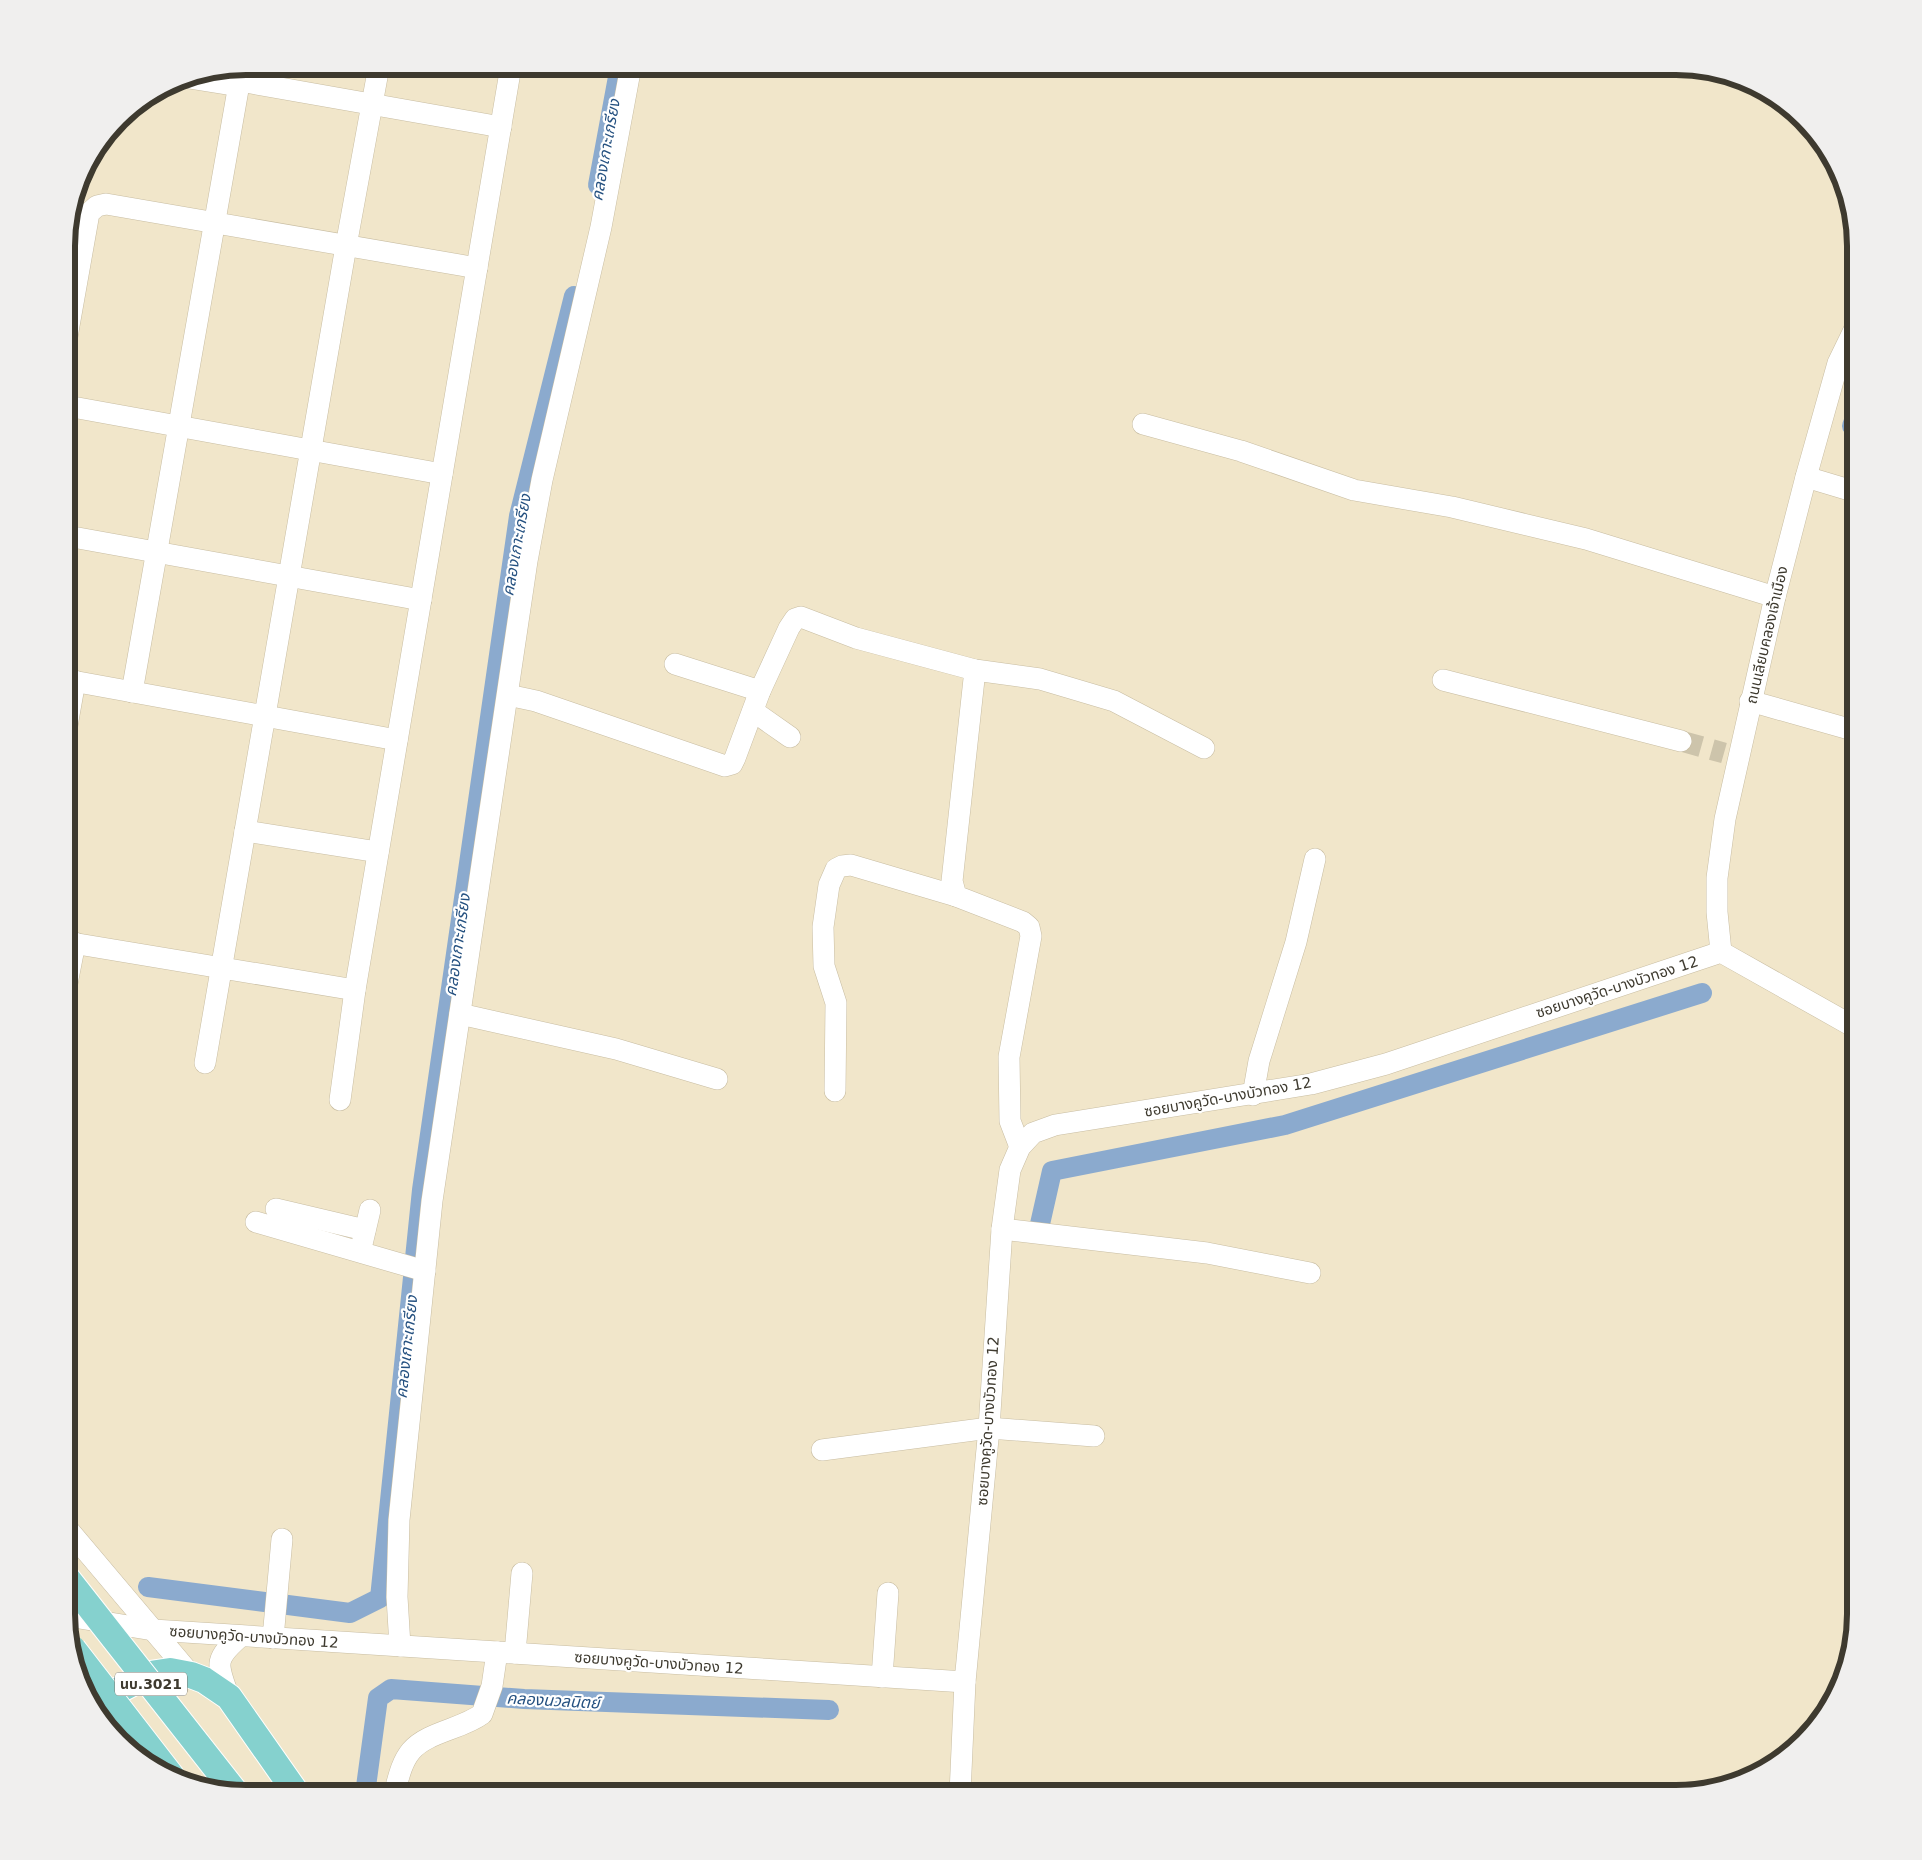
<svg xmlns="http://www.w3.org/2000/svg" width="1922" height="1860" font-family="'DejaVu Sans','Noto Sans Thai',sans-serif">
	<rect width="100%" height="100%" fill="#f1e6ca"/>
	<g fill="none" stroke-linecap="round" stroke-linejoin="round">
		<!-- canal -->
		<g stroke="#8baace" stroke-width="20">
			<polyline points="598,185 620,66"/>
			<polyline points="1852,426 1856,416"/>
			<polyline points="1040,1224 1052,1171 1285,1125 1702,993"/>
			<polyline points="148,1587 350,1613 380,1598 422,1190 519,516 574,296"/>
			<polyline points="365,1794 378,1698 391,1689 524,1699 829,1710"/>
		</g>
		<!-- minor-tunnel -->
		<polyline stroke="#cdc4ab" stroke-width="21" stroke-dasharray="21 11" stroke-linecap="butt" points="1681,741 1724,753"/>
		<defs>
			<g id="minor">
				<polyline points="189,78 239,86"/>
				<polyline points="240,81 501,127"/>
				<polyline points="67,337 89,213 97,206 106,204 477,268"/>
				<polyline points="67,406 442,474"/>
				<polyline points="1143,424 1241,451 1354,490 1452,507 1586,539 1775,597"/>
				<polyline points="1806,477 1856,492"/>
				<polyline points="67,536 421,600"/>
				<polyline points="675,664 760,691"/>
				<polyline points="975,670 952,881 956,896 1023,922 1029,927 1031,936 1009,1057 1010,1121 1020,1147"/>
				<polyline points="67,680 397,740"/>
				<polyline points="1443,680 1681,741"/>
				<polyline points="132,692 242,67"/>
				<polyline points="508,695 536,701 725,766 732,764 735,758 760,691 789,628 795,619 801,617 856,638 975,670 1040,679 1114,701 1204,748"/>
				<polyline points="1750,701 1856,731"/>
				<polyline points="753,711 790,737"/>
				<polyline points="67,726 75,681"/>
				<polyline points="245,831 378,852"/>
				<polyline points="66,942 355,990"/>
				<polyline points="1721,952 1717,912 1717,878 1725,819 1775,597 1806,477 1838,363 1856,326"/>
				<polyline points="66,989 75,943"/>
				<polyline points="460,1014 616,1049 717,1079"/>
				<polyline points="205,1063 346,246 379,66"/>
				<polyline points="835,1091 836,1003 824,966 823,927 829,885 836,869 842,866 851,865 956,896"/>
				<polyline points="1253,1095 1259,1061 1296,942 1315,859"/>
				<polyline points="340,1100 355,990 511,66"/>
				<polyline points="276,1209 365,1230"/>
				<polyline points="256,1222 425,1271"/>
				<polyline points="1002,1229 1207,1253 1310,1273"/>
				<polyline points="362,1244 370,1210"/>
				<polyline points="822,1450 989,1428 1094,1436"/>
				<polyline points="66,1527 191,1675"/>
				<polyline points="67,1616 153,1630 965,1682 989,1428 1002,1229 1010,1170 1020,1147 1033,1133 1055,1125 1311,1084 1386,1064 1721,952 1856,1028"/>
				<polyline points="273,1638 282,1539"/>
				<polyline points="400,1646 397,1597 399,1520 432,1201 527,561 542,480 601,227 631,66"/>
				<polyline points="515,1653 522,1573"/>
				<polyline points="882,1677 888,1593"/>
				<path d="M 229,1697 C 217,1664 213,1660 241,1636"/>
				<path d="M 394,1794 C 398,1780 401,1763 411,1751 C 427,1732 462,1729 482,1714 L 492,1686 L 497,1652"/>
				<polyline points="960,1794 965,1682"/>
			</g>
			<polyline id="major" points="99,1713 119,1690 150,1674 170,1671 191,1675 204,1680 229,1697 297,1794"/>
		</defs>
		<!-- minor casing -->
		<use href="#minor" stroke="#c8bda2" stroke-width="22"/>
		<!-- major casing -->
		<use href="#major" stroke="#fff" stroke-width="28"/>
		<!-- minor -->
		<use href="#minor" stroke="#fff" stroke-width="21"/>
		<!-- major -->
		<use href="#major" stroke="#85d1ce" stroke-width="26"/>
		<defs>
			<g id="major-bridge">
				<polyline points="66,1577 235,1792"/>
				<polyline points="73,1649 172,1777"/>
			</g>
		</defs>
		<!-- major-bridge casing -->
		<use href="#major-bridge" stroke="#fff" stroke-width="28" stroke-linecap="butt"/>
		<!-- major-bridge -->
		<use href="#major-bridge" stroke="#85d1ce" stroke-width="26"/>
	</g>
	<g text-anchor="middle" stroke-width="4.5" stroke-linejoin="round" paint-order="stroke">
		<!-- shield labels -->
		<rect fill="#fff" stroke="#78756d" stroke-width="1" x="115" y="1672.5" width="72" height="23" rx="4"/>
		<g font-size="14" font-weight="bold" fill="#3e3a2f">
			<text x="151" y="1689">นบ.3021</text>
		</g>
		<!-- street labels -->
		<g font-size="15" fill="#3e3a2f" stroke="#fff">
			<text transform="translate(1767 635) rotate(-77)" y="5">ถนนเลียบคลองเจ้าเมือง</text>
			<text transform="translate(1617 987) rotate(-18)" y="5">ซอยบางคูวัด-บางบัวทอง 12</text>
			<text transform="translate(1228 1097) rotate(-10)" y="5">ซอยบางคูวัด-บางบัวทอง 12</text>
			<text transform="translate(988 1421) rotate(-86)" y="5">ซอยบางคูวัด-บางบัวทอง 12</text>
			<text transform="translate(254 1637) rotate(4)" y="5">ซอยบางคูวัด-บางบัวทอง 12</text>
			<text transform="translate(659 1663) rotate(4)" y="5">ซอยบางคูวัด-บางบัวทอง 12</text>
		</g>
		<!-- water labels -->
		<g font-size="16" font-style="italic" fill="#255180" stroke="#fff">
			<text transform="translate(605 150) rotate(-80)" y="6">คลองเกาะเกรียง</text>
			<text transform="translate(516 545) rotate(-80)" y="6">คลองเกาะเกรียง</text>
			<text transform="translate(457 945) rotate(-82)" y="6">คลองเกาะเกรียง</text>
			<text transform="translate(406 1347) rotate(-84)" y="6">คลองเกาะเกรียง</text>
			<text transform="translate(553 1700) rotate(3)" y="6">คลองนวลนิตย์</text>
		</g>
	</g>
	<!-- crop -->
	<path d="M0 0H1922V1860H0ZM246 75H1676A171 171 0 0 1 1847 246V1614A171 171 0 0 1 1676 1785H246A171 171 0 0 1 75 1614V246A171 171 0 0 1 246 75Z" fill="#f0efee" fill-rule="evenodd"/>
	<path fill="none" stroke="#3e3a2f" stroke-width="6" d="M246 75H1676A171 171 0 0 1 1847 246V1614A171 171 0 0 1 1676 1785H246A171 171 0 0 1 75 1614V246A171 171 0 0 1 246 75Z"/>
</svg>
